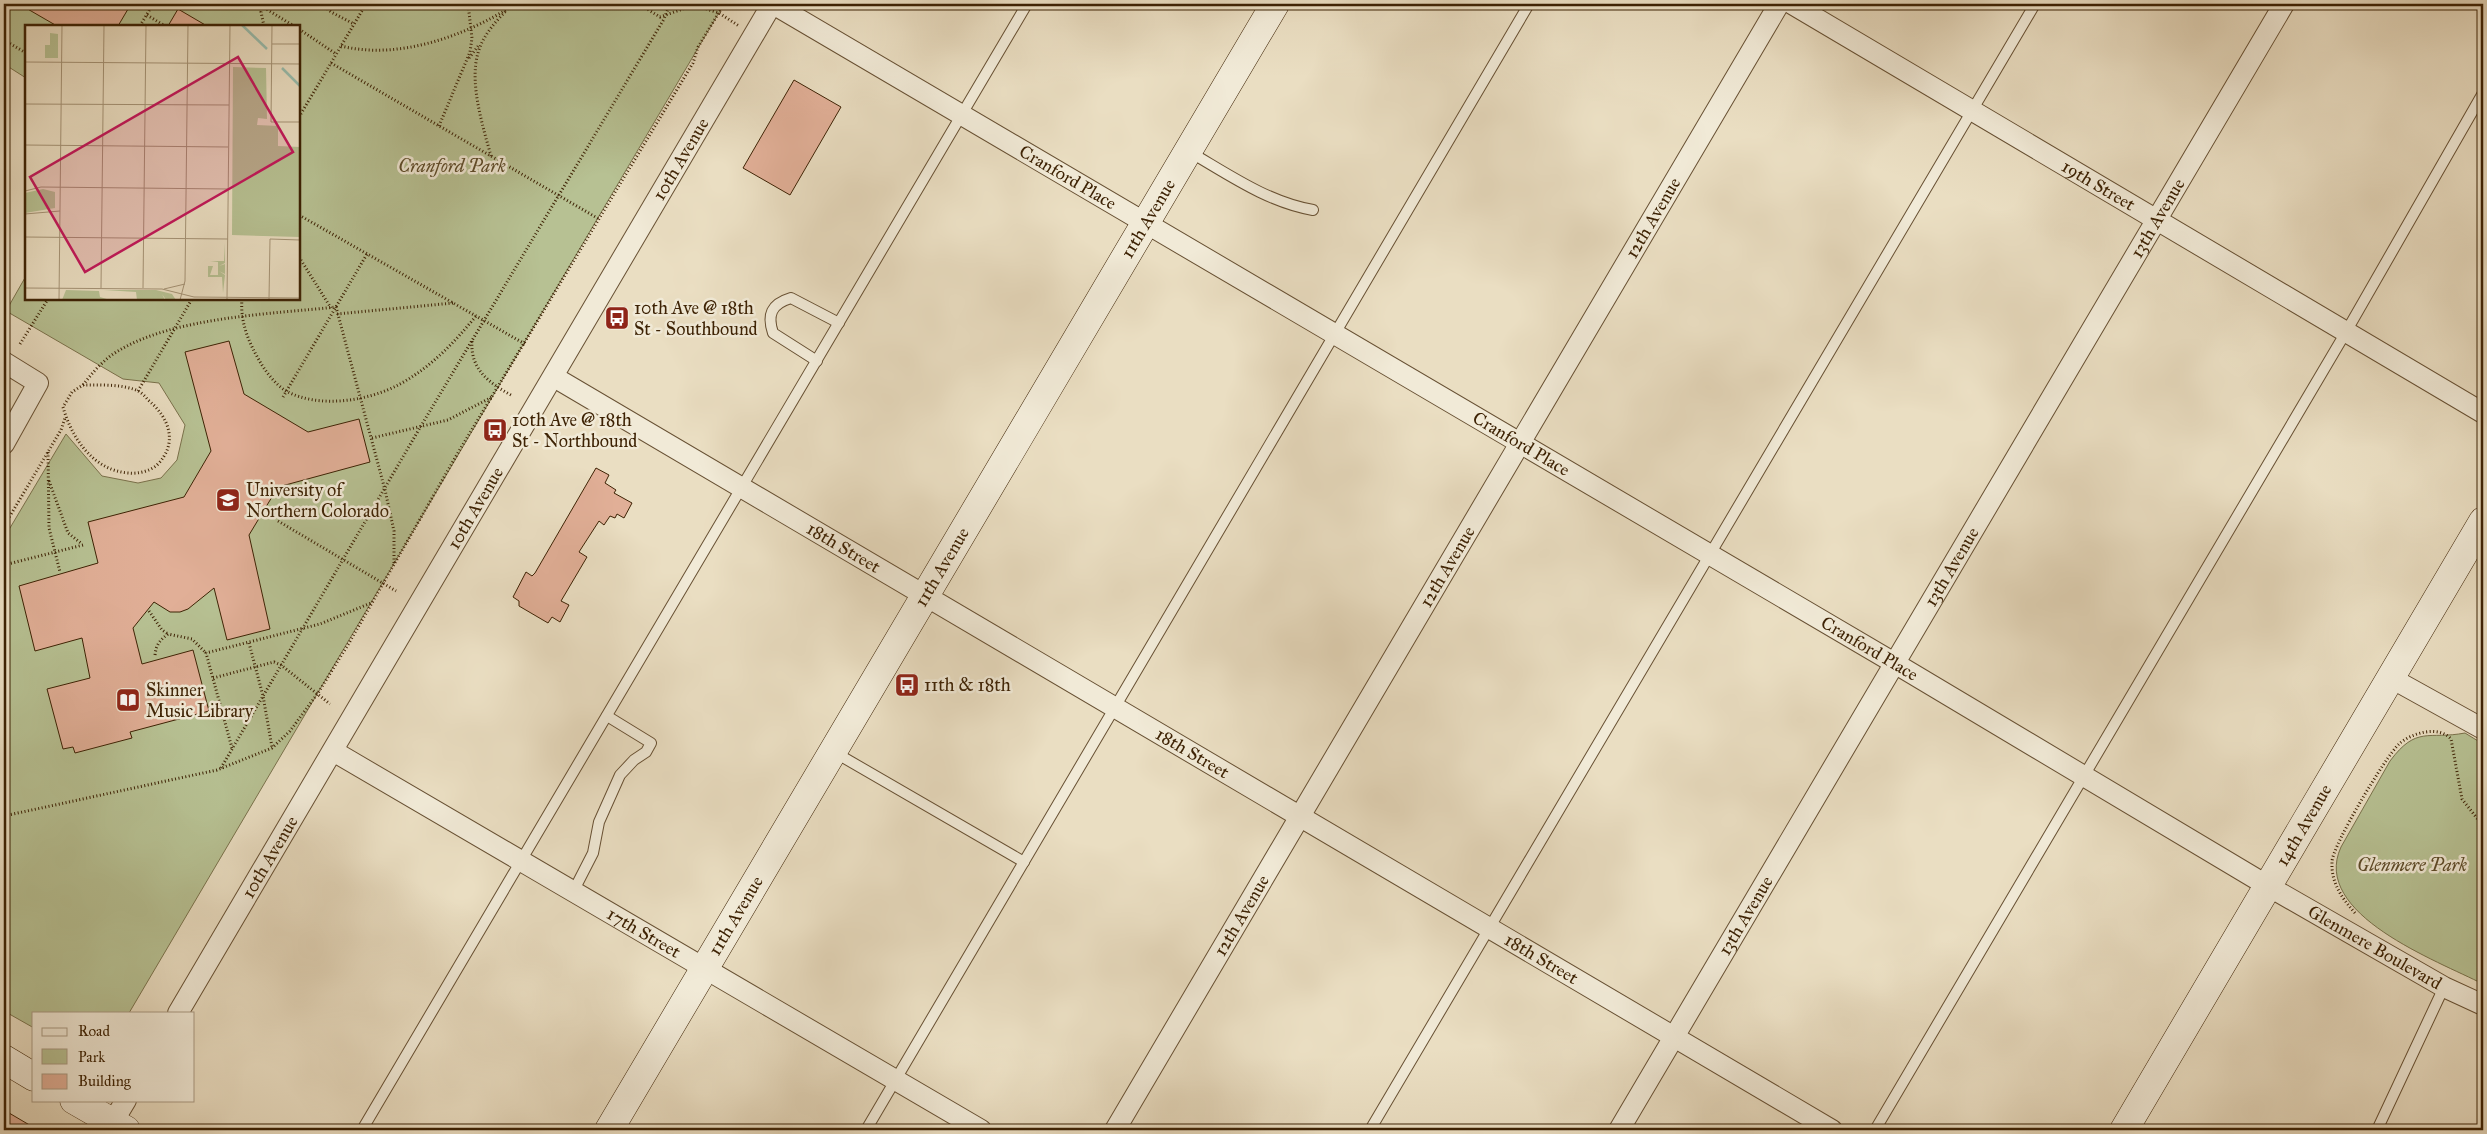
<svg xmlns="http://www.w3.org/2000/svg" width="2487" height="1134" font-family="'IM FELL Great Primer',serif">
	<rect width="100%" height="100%" fill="#eadec2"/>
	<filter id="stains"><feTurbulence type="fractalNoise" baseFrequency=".004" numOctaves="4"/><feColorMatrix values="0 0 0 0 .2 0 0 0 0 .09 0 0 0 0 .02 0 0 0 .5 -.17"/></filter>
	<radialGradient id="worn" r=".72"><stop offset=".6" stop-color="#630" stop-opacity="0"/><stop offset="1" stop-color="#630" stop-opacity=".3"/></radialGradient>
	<!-- green -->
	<g fill="#b7c193" stroke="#7a724c">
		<polygon points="4,4 724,4 129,1013 34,1013 34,1028 4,1011 4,538 66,434 102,476 138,483 161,478 177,460 185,425 159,383 123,379 6,311 26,276 26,299 299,299 299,26 26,26 26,78 4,64"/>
		<path d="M 2465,733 L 2483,744 L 2483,984 C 2438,961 2310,914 2341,847 L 2390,761 C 2417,725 2428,740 2465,733 Z"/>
	</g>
	<!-- building -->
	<g fill="#e1af97" stroke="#3d2204">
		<polygon points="19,4 131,4 118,26 57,26"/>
		<polygon points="178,9 207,26 168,26"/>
		<polygon points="794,80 841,107 790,195 743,168"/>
		<polygon points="229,341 244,394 308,432 359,419 370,462 278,487 249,535 270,629 227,640 214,588 188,609 180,612 170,612 154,602 133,628 142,664 193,650 209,711 130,732 132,738 75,753 73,747 63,749 47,689 90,678 82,638 35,651 19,586 98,563 88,522 184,497 211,451 185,352"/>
		<polygon points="596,468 609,475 605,483 616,490 614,493 632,503 624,518 617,514 615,518 610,516 604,525 599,521 579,552 587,557 561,601 569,605 560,622 552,617 548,623 519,606 519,601 513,597 526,572 532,576 535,573"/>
		<polygon points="4,1110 38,1130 4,1130"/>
	</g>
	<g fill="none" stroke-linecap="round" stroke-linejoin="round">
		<defs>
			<g id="lane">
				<path d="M 1188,151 C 1228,174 1267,202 1313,210"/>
				<path d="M 817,361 L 773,333 C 767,315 771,304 791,298 L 839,323"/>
				<polyline points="834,752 1024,862"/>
				<polyline points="573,892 593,853 599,822 620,775 634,760 646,752 651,743 607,716"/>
				<polyline points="362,1130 1027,4"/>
				<polyline points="866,1130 1529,4"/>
				<polyline points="1370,1130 2035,4"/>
				<polyline points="1875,1130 2346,332 2483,93"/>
				<polyline points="2377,1130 2444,987"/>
			</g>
			<g id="street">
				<path id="s1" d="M 773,4 L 1896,664 L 2268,886 L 2444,987 L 2483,1005"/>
				<path id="s2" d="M 1792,4 L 2483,413"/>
				<polyline points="4,362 38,383 4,444"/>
				<path id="s3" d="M 554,377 L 1832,1130"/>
				<polyline points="2391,678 2483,729"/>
				<path id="s4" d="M 333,751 L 981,1130"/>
				<path id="s5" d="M 178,1013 L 772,4"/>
				<polyline points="108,1130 126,1100"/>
				<path id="s6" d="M 1115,1130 L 1779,4"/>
				<path id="s7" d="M 1619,1130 L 2284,4"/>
			</g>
			<g id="secondary">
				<polyline points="4,1059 34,1077"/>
				<polyline points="74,1100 126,1130"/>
				<path id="s8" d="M 609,1130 L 1275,4"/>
				<path id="s9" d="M 2124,1130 L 2483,521"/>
			</g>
		</defs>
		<!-- lane casing -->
		<use href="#lane" stroke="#685134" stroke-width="12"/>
		<!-- street casing -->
		<use href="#street" stroke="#685134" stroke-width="22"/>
		<!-- secondary casing -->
		<use href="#secondary" stroke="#3d2204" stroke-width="29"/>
		<!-- path -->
		<g stroke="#3d2204" stroke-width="3" stroke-dasharray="1 2.5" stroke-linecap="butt">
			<polyline points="258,4 294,26"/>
			<polyline points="322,4 331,12 354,24"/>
			<polyline points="639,4 660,17 694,5 719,13 739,26"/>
			<polyline points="642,5 653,4"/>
			<polyline points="147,15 165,26"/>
			<polyline points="140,26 153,4"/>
			<polyline points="264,26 261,12 264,4"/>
			<polyline points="299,29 336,54"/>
			<polyline points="4,40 26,53"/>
			<path d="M 341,46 C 398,60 462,37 511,7"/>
			<polyline points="469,58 479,45"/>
			<polyline points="331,63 599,219"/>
			<polyline points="299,117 366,4"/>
			<polyline points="439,126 470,52 472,38 468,4"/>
			<path d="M 491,156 C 483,127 469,83 478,53 C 482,37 495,22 506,11"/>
			<polyline points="299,215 525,344"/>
			<polyline points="299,257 331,308"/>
			<path d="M 242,299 C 240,321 248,341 259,360 C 265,371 275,384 286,391 C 319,409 369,401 400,384 C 431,367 454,343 476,316"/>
			<polyline points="337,314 453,303"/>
			<path d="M 472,341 C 470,369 489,383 511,395"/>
			<polyline points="20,344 48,299"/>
			<path d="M 83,385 C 93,372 104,359 118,351 C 174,317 271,314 336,307 L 385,490 L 394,531 L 394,563"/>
			<path d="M 83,385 C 100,385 120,384 136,390 C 141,392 145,396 148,400 C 169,417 179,443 157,465 C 150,471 138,474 129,473 C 94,471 72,439 63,407 L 72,392 Z"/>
			<polyline points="138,391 192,299"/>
			<polyline points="283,397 367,254"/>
			<polyline points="372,438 448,420 492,397"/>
			<polyline points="48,452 49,528 60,572"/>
			<polyline points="49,481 68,533 82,544"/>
			<polyline points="278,521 396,591"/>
			<polyline points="4,526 61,430 65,418"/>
			<polyline points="4,565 83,545"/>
			<polyline points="149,611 162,630 168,634"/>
			<polyline points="249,643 263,696 272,747"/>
			<path d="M 155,655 C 156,645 160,640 168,634 L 192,639 L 206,653"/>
			<polyline points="213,678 274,662 281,665 330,704"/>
			<polyline points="232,748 206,653 320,624 371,603"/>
			<polyline points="221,768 421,426 664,19 670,4"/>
			<polyline points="4,816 217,770 272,748 290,731 318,693 349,643 459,451 693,63 698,47 724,4"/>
			<path d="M 2355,913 C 2342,898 2331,883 2332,862 C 2332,846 2386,756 2399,744 C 2411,733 2439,725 2451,739 L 2462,799 L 2483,826"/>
		</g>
		<!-- lane -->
		<use href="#lane" stroke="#f1ead7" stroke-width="10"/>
		<!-- street -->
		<use href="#street" stroke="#f1ead7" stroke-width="20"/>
		<!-- secondary -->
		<use href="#secondary" stroke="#f1ead7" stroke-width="28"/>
	</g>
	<!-- icons -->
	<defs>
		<symbol id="bus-square" viewBox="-11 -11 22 22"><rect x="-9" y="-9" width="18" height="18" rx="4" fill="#8f2418" stroke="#f1ead7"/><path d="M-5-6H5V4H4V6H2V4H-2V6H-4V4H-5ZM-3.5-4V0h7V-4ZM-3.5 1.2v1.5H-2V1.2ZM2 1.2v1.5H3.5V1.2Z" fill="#fff"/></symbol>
		<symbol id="university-square" viewBox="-11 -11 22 22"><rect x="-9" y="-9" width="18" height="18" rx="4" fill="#8f2418" stroke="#f1ead7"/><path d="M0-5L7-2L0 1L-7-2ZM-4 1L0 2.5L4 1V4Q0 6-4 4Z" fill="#fff"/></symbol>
		<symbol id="library-square" viewBox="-11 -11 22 22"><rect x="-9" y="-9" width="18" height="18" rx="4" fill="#8f2418" stroke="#f1ead7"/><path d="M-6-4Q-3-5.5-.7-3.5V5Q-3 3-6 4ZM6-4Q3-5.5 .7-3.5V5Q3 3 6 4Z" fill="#fff"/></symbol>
	</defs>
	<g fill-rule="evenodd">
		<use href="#bus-square" x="603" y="304" width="28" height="28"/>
		<use href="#bus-square" x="481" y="416" width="28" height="28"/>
		<use href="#university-square" x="214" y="486" width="28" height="28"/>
		<use href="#bus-square" x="893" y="671" width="28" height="28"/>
		<use href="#library-square" x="114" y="686" width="28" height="28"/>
	</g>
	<g text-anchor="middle" stroke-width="5" stroke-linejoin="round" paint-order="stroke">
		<!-- street labels -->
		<g font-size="18" fill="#3d2204" stroke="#f1ead7">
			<text dy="6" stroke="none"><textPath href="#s5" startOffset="991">10th Avenue</textPath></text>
			<text dy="6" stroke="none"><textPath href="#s1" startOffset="342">Cranford Place</textPath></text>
			<text dy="6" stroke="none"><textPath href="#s2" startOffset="356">19th Street</textPath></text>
			<text dy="6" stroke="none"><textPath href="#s8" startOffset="1059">11th Avenue</textPath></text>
			<text dy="6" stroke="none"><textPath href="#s6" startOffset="1059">12th Avenue</textPath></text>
			<text dy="6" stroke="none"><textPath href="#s7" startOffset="1059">13th Avenue</textPath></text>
			<text dy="6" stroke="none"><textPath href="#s1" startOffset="868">Cranford Place</textPath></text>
			<text dy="6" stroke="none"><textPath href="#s5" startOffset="586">10th Avenue</textPath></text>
			<text dy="6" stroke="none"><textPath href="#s3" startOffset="336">18th Street</textPath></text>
			<text dy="6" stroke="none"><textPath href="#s8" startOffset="654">11th Avenue</textPath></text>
			<text dy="6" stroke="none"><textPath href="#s6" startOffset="654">12th Avenue</textPath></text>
			<text dy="6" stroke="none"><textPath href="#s7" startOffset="654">13th Avenue</textPath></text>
			<text dy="6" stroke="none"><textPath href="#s1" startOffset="1272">Cranford Place</textPath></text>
			<text dy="6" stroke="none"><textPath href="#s3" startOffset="741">18th Street</textPath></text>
			<text dy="6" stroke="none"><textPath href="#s9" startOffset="354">14th Avenue</textPath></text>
			<text dy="6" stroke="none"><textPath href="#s5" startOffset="181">10th Avenue</textPath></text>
			<text dy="6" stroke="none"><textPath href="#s8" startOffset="249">11th Avenue</textPath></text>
			<text dy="6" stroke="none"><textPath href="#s6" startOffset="249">12th Avenue</textPath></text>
			<text dy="6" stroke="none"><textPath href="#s7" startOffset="249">13th Avenue</textPath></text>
			<text dy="6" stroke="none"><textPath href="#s4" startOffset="360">17th Street</textPath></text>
			<text dy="6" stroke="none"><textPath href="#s1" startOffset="1859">Glenmere Boulevard</textPath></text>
			<text dy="6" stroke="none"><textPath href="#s3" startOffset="1146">18th Street</textPath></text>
		</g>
		<!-- park labels -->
		<g font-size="18" font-style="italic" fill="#5c4a28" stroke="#f1ead7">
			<text x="452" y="172">Cranford Park</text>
			<text x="2412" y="871">Glenmere Park</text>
		</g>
		<!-- poi labels -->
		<g font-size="18" fill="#3d2204" stroke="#f1ead7" text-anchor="start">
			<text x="634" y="314">10th Ave @ 18th<tspan x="634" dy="21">St - Southbound</tspan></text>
			<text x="512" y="426">10th Ave @ 18th<tspan x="512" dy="21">St - Northbound</tspan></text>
			<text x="246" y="496">University of<tspan x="246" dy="21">Northern Colorado</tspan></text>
			<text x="924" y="691">11th &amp; 18th</text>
			<text x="146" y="696">Skinner<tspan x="146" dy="21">Music Library</tspan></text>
		</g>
	</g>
	<!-- overview -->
	<g transform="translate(25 25)">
		<rect width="275" height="275" fill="#eadec2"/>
		<path d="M 25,8 L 33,9 L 33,33 L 20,33 L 20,20 L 25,20 ZM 208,42 L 241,43 L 242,94 L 233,93 L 232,100 L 253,101 L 253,121 L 275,122 L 275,212 L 207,210 ZM 18,164 L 30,167 L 30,183 L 0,188 L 0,168 ZM 200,218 L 200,238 L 194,241 L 200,239 L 200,249 L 194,246 L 200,250 L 198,268 L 197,252 L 183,252 L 183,241 L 188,241 L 185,250 L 193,250 L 193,237 L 185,236 L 199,236 ZM 41,265 L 74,266 L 75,272 L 85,275 L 37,275 ZM 79,265 L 131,265 L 147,269 L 151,275 L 141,275 L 137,269 L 140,275 L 112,275 L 111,267 Z" fill="#b7c193"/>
		<path fill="none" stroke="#98bdae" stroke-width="2.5" d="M 217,0 L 242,24M 257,43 L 275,61"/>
		<path fill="none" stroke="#a59376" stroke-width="1" d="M 247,0 L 246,97 L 275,97M 247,19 L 275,19M 0,37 L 275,39M 0,79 L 204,80M 0,120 L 203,122M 0,166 L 16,162 L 203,164M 0,189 L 35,186M 0,212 L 203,214M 0,263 L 137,264 L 169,272 L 275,273M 76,263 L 79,0M 118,263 L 121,0M 139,264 L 160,259M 202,274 L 205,0M 244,274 L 245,214 L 275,215M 34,275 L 37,0M 155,275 L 160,256 L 163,0"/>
		<path fill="#c2185b" fill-opacity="0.15" stroke="#c2185b" stroke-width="2.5" d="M 213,32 L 268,127 L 60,247 L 5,152 Z"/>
		<rect width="275" height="275" fill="none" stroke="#3d2204" stroke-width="2.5"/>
	</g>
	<!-- margin -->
	<rect width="2487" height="1134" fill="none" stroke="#eadec2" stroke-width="20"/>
	<rect x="5" y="5" width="2477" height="1124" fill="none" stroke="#3d2204" stroke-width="2.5"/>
	<rect x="10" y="10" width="2467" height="1114" fill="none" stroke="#3d2204"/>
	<!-- legend -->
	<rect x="32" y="1012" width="162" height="90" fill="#f1ead7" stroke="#a99a83"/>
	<rect x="42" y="1028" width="25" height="8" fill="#f1ead7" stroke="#a99a83"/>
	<text x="78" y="1036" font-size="15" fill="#3d2204">Road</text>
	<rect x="42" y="1049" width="25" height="15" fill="#b7c193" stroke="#a99a83"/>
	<text x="78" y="1062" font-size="15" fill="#3d2204">Park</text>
	<rect x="42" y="1074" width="25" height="15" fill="#e1af97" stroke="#a99a83"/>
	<text x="78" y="1086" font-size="15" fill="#3d2204">Building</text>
	<rect width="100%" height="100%" filter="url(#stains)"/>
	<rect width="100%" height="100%" fill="url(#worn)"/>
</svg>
